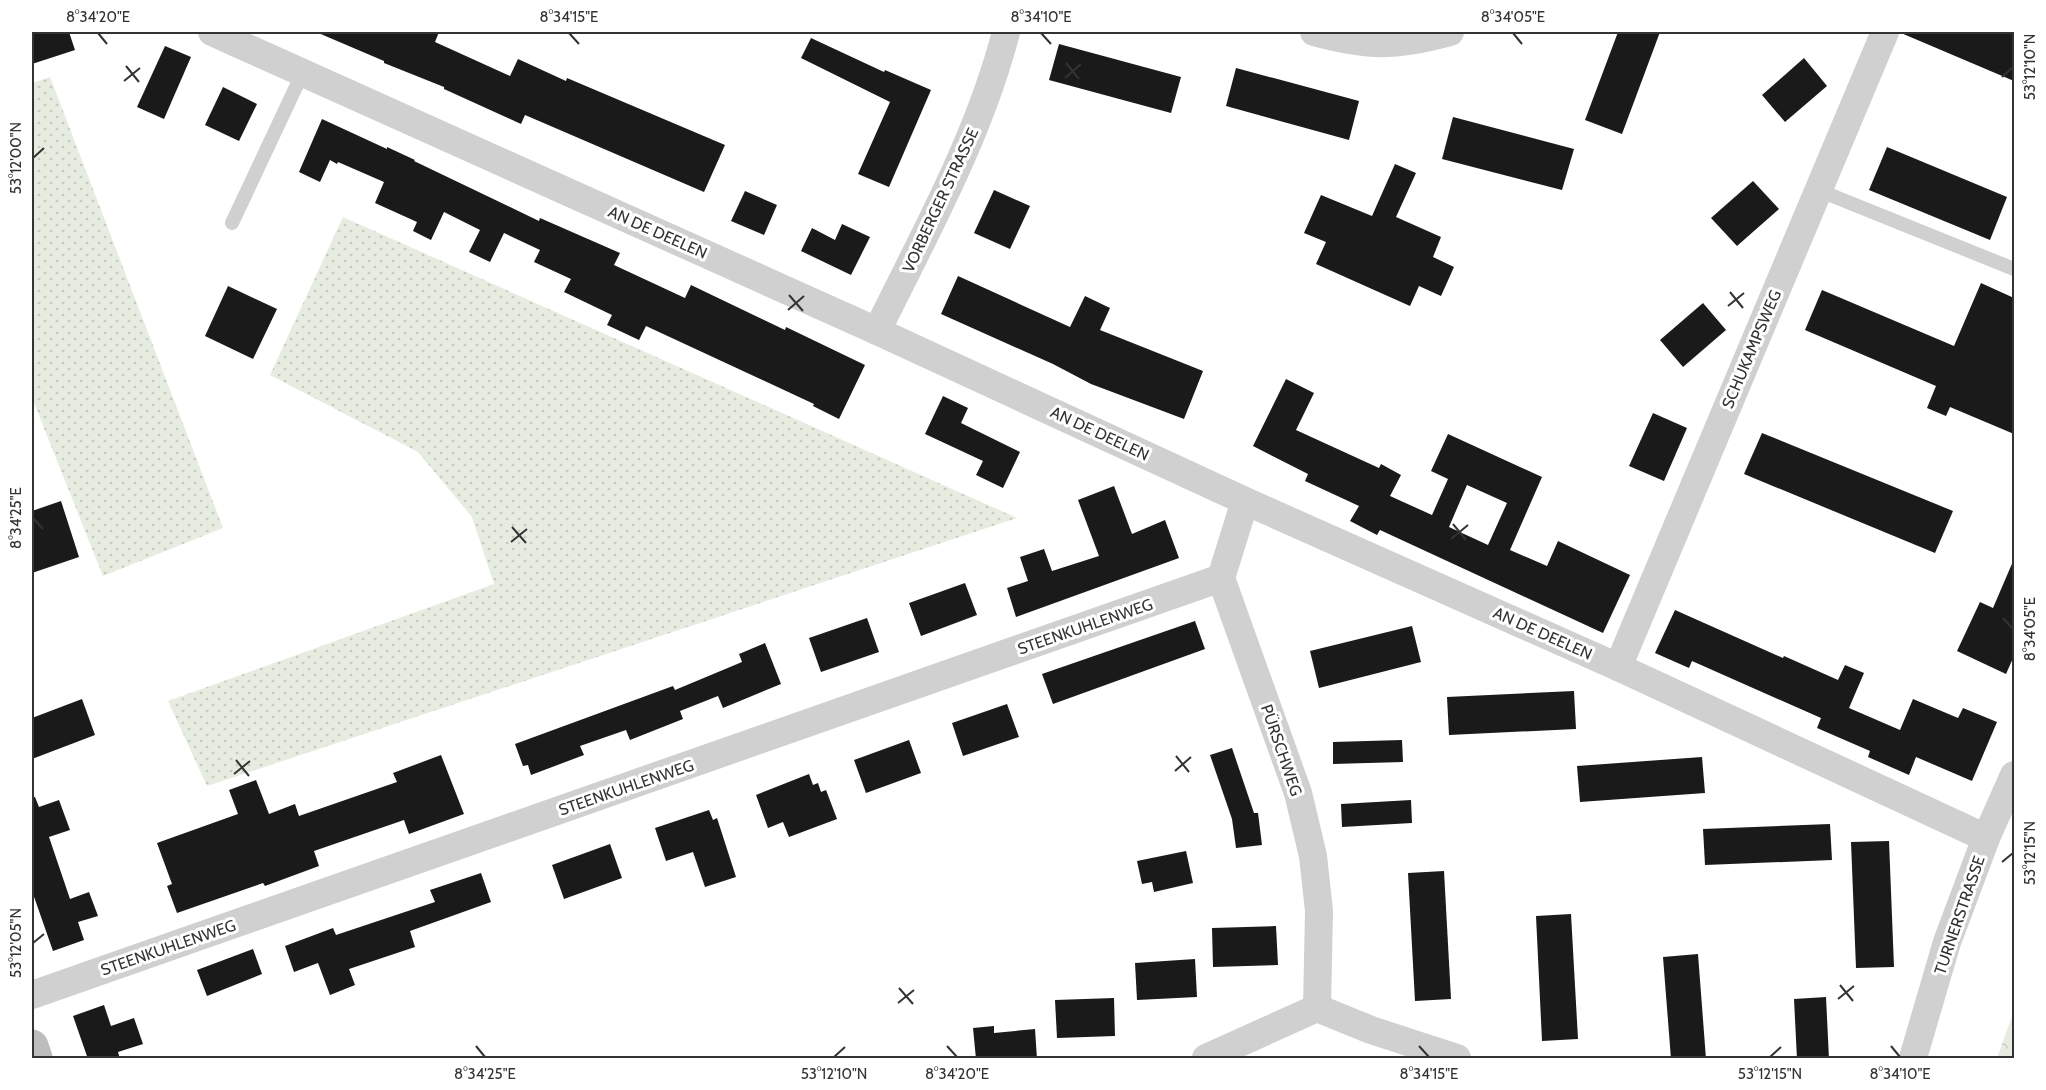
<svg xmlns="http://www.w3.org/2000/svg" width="2046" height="1090" font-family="Cabin,sans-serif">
	<defs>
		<pattern id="forest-crowns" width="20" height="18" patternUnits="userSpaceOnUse" patternTransform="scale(1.5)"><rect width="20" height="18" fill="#e6ecdf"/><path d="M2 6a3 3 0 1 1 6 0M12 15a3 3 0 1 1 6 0" fill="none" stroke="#c6cbc0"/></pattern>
		<pattern id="garden-dots" width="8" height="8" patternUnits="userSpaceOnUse" patternTransform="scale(1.5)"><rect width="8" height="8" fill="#e6ecdf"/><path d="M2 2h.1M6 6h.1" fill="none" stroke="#c6cbc0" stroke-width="1.8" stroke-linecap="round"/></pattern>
	</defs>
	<rect width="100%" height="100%" fill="#fff"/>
	<!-- forest -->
	<polygon fill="url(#forest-crowns)" points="2014,1011 2014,1058 1997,1058"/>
	<!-- garden -->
	<g fill="url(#garden-dots)">
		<polygon points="50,77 223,528 103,576 32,398 32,83"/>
		<polygon points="343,217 1017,518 207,786 168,701 494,584 472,517 418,452 270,375"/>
	</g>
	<!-- building -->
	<g fill="#1a1a1a" fill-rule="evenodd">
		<polygon points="32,32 69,32 75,50 32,64"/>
		<polygon points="316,32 439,32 435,42 510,76 518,59 566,81 567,78 725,145 704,192 525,115 521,124 444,89 444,87 384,63 384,61"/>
		<polygon points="1618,32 1660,32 1622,134 1585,120"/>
		<polygon points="1901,32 2014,32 2014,81 1901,33"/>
		<polygon points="811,38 884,72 885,70 931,90 889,187 858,174 890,102 801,58"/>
		<polygon points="1059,44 1181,77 1171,113 1049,80"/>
		<polygon points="165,46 191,57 164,119 137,107"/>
		<polygon points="1804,58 1827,86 1785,122 1762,95"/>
		<polygon points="1236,68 1359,101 1349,140 1226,106"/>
		<polygon points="223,87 257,104 239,141 205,125"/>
		<polygon points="1453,117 1574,149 1562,190 1442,159"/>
		<polygon points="322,119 387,149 387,147 415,160 414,161 539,221 540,218 620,253 614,265 685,298 691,285 785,330 786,327 865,365 839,419 813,406 814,404 646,326 639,340 607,325 612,315 564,292 571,279 534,262 540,250 504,233 490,262 469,252 480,230 444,212 431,240 413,231 417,222 375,203 384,182 338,162 337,164 330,160 320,182 299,172"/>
		<polygon points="1887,147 2007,197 1990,240 1869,190"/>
		<polygon points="1395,164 1416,173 1396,217 1441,237 1433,257 1454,267 1441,296 1419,286 1410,306 1316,264 1326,242 1304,233 1321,195 1372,216"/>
		<polygon points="1753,181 1779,209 1737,246 1711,218"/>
		<polygon points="994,190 1030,206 1010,249 974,233"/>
		<polygon points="745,191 777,205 764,235 731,221"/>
		<polygon points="842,224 870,237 851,275 801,251 812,228 835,240"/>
		<polygon points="958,276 1070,327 1085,296 1110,308 1100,330 1203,371 1184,419 1091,384 1053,364 941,314"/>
		<polygon points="1981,283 2014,298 2014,434 1950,407 1946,416 1927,408 1936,386 1805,330 1822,290 1954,346"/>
		<polygon points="228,286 277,309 253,359 205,336"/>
		<polygon points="1703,303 1726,330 1683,367 1660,340"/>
		<path d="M 1286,379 L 1314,393 L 1296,430 L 1379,468 L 1381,464 L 1401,475 L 1390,496 L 1432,515 L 1448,479 L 1431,471 L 1448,434 L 1542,477 L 1510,550 L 1547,566 L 1558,541 L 1630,575 L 1603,633 L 1380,530 L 1377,535 L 1350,521 L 1359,506 L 1305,481 L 1308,474 L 1253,446 ZM 1467,485 L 1507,503 L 1488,545 L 1449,527 Z"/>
		<polygon points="943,396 968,408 961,423 1020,452 1003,488 976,475 983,461 925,434"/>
		<polygon points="1653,413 1687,428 1664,481 1629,466"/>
		<polygon points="1762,433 1953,511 1935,553 1744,474"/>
		<polygon points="1114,486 1132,534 1165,520 1179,558 1016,617 1007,588 1028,581 1020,557 1044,549 1052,571 1099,556 1078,500"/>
		<polygon points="61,501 79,557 32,573 32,511"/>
		<polygon points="2014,559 2014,656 2006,674 1957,651 1980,602 1993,608"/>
		<polygon points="965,583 977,615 921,636 909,603"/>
		<polygon points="1675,610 1783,658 1784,656 1838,680 1845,665 1864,673 1849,708 1900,730 1913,699 1958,718 1963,708 1997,722 1972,781 1916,757 1909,775 1868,757 1870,751 1817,728 1821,718 1692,661 1689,668 1655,653"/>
		<polygon points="867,618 879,652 821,672 809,638"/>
		<polygon points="1195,621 1205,649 1053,704 1042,674"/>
		<polygon points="1412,626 1421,662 1319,688 1310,651"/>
		<polygon points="765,643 781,684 723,708 718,696 680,711 683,719 630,740 626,730 580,746 584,755 531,775 528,765 523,766 515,744 673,686 675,690 742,662 739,654"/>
		<polygon points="1574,691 1576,729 1449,735 1447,697"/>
		<polygon points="82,699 95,735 32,759 32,718"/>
		<polygon points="1007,704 1019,737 963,756 952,723"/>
		<polygon points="909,740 921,773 866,793 854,760"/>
		<polygon points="1402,740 1403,762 1333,764 1333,742"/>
		<polygon points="1232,748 1254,813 1258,813 1262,845 1236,848 1232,819 1210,755"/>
		<polygon points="441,755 464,814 409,834 404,820 314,851 319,866 265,886 263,883 177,913 167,886 172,884 157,843 238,814 229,790 256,780 269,814 295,804 299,816 397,782 393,773"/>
		<polygon points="1702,757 1705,793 1580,802 1577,766"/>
		<polygon points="809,774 813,785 818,783 821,792 826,790 837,819 789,837 783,822 768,828 756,795"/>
		<polygon points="32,797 35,797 39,807 59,800 70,830 49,837 70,899 89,892 98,916 78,922 84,940 53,951 32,891"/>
		<polygon points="1411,800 1412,823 1342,827 1341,804"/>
		<polygon points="709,810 713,820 717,818 736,877 705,887 693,852 666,861 655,828"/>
		<polygon points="1830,824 1832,860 1705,865 1703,829"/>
		<polygon points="1889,841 1894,967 1856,968 1851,842"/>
		<polygon points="610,844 622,878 564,899 552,865"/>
		<polygon points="1186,851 1193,883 1154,892 1152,882 1142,884 1137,861"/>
		<polygon points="1444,871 1451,999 1415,1001 1408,873"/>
		<polygon points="481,873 491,902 410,931 415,947 349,969 355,985 330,995 318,963 294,972 285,946 333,928 336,935 435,902 430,890"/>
		<polygon points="1571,914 1578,1039 1542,1041 1536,916"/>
		<polygon points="1276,926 1278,965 1213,967 1212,928"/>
		<polygon points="253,949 262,974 207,996 197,970"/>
		<polygon points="1698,954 1706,1059 1671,1059 1663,957"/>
		<polygon points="1195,959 1197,997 1137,1000 1135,963"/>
		<polygon points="1826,997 1829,1059 1797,1059 1794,999"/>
		<polygon points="1114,998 1115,1036 1057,1038 1055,1000"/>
		<polygon points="104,1005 111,1026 134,1018 143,1044 118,1052 120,1059 88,1059 73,1016"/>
		<polygon points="994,1026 994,1033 1035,1029 1037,1059 976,1059 973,1028"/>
	</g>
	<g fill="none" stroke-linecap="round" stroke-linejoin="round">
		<!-- lane -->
		<g stroke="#d0d0d0" stroke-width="14">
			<polyline points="1818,190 2014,269"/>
			<polyline points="232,223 303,72"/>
		</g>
		<!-- street -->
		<g stroke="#d0d0d0" stroke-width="28">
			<polyline points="212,32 877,331 1245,501 1618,667 1986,838"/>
			<path d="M 1314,32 C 1369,47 1395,47 1450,32"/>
			<path d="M 877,331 C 925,233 979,137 1006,32"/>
			<polyline points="1245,501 1221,578 1298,793 1313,856 1319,911 1317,1008"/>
			<polyline points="1618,667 1885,32"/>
			<polyline points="32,995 1221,578"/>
			<polyline points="1206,1058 1317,1008 1371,1030 1457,1058"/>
			<polyline points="1913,1058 1947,942 1986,838 2014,775"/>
		</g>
		<!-- secondary -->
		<polyline stroke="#bdbdbd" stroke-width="33" points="32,1046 36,1058"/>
	</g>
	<!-- ticks -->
	<path fill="none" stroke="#333" stroke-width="2" d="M 98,33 L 107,44M 569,33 L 579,44M 1041,33 L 1051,44M 1513,33 L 1522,44M 1066,63 L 1079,79M 126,66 L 139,82M 2002,77 L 2013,67M 1065,78 L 1081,64M 124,81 L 140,68M 33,158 L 44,148M 1730,292 L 1743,308M 789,295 L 803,311M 1728,306 L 1744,293M 788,310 L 804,296M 33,518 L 43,529M 1453,524 L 1466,540M 512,527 L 526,543M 1451,539 L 1468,525M 511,542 L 527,529M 2003,618 L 2013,629M 1176,756 L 1189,772M 236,760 L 249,776M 1175,771 L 1191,757M 234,774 L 250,761M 2002,862 L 2013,853M 33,943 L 44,934M 1840,985 L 1853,1001M 899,988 L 913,1004M 1838,999 L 1854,986M 898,1003 L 914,990M 476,1046 L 485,1057M 947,1046 L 957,1057M 1419,1046 L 1429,1057M 1891,1046 L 1900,1057M 834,1057 L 845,1047M 1770,1057 L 1781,1047"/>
	<g text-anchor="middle" stroke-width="6" stroke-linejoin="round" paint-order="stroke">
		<!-- street labels -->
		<g font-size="16" fill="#333" stroke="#fff">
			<text transform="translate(940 200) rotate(-65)" y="6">VORBERGER STRASSE</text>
			<text transform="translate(658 232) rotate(24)" y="6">AN DE DEELEN</text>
			<text transform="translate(1751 349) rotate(-67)" y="6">SCHUKAMPSWEG</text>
			<text transform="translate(1100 433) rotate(25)" y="6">AN DE DEELEN</text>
			<text transform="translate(1085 626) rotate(-19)" y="6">STEENKUHLENWEG</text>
			<text transform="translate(1543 633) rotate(24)" y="6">AN DE DEELEN</text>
			<text transform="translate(1282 750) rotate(71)" y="6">PÜRSCHWEG</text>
			<text transform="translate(626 787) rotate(-19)" y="6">STEENKUHLENWEG</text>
			<text transform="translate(1959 915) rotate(-71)" y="6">TURNERSTRASSE</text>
			<text transform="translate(168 947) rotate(-19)" y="6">STEENKUHLENWEG</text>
		</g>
	</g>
	<!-- border -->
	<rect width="2046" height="1090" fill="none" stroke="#ffffff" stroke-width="66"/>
	<rect x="33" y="33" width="1980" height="1024" fill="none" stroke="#333" stroke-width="2"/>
	<g font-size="15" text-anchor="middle" fill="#333">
		<text x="98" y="22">8°34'20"E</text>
		<text x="569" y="22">8°34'15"E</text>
		<text x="1041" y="22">8°34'10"E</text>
		<text x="1513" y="22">8°34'05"E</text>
		<text transform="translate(2030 67) rotate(-90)" y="5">53°12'10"N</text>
		<text transform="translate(16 158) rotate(-90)" y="5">53°12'00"N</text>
		<text transform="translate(16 518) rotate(-90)" y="5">8°34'25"E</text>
		<text transform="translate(2030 629) rotate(-90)" y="5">8°34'05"E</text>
		<text transform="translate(2030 853) rotate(-90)" y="5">53°12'15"N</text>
		<text transform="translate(16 943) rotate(-90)" y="5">53°12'05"N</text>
		<text x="485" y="1079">8°34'25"E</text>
		<text x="834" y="1079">53°12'10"N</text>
		<text x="957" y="1079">8°34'20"E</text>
		<text x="1429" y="1079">8°34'15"E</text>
		<text x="1770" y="1079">53°12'15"N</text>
		<text x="1900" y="1079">8°34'10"E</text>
	</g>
</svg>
